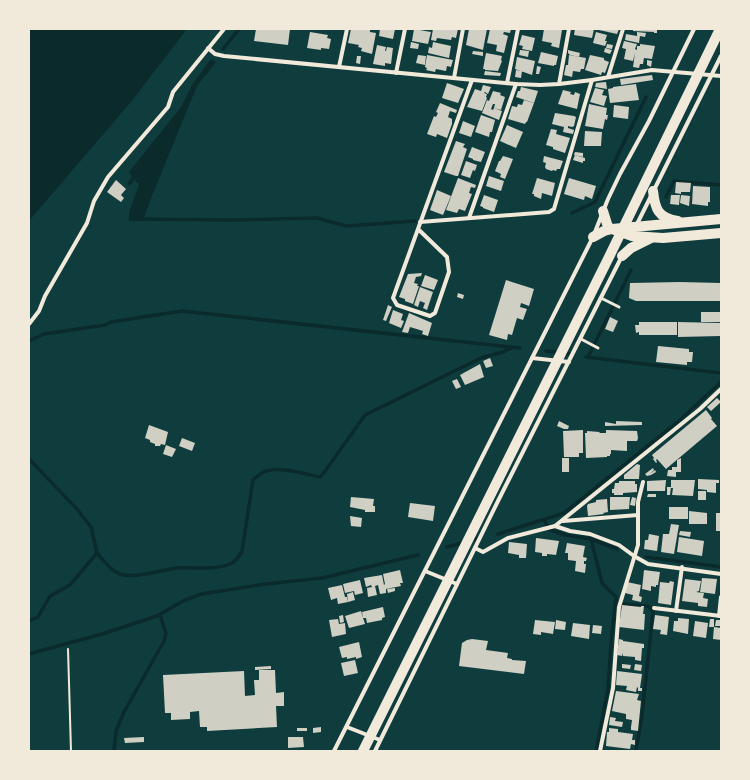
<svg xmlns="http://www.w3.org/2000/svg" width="750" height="780" font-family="'DejaVu Sans',sans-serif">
	<rect width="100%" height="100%" fill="#0f3d3e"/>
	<!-- water -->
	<g fill="#0a2a2b">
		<polygon points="29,29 187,29 131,102 29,221"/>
		<polygon points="211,59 216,62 197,86 151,198 143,221 129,221 129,213 139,184 134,180 130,186 127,184 132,177 129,172 181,107 192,85"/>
	</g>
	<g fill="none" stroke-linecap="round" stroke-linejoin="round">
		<!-- stream -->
		<g stroke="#0a2a2b" stroke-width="3.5">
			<polyline points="223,49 239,29"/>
			<polyline points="666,197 674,181 721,185"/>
			<polyline points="572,213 595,202 646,97"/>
			<polyline points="140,219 231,220 317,218 346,226 415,221"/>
			<polyline points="29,341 44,334 105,325 111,322 182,311 520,348"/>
			<polyline points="546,351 570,354"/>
			<polyline points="586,357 721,373"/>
			<polyline points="588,357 631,270"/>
			<polyline points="29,459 76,508 91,527 97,553 70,585 50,596 38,617 29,621"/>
			<polyline points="544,520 550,530 554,531 565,535 591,539 617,549"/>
			<polyline points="498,534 564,513 680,420 721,382"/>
			<polyline points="591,539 602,583 616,597 611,644 608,689 596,751"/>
			<polyline points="447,547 476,539"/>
			<path d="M 97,553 C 103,560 111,571 120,574 C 133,579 162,570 177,568 C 195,567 215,571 232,563 C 237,560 239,556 242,551 L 253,480 C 257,477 261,472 266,471 C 280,466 306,474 320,477 L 323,474 L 365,415 L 481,358 C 491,354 504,354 512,347"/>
			<polyline points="646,557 721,567"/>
			<polyline points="622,604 648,606 650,608 653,612 642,715 636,751"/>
			<polyline points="29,654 102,634 157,616 183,601 201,594 266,584 322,578 418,555"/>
			<polyline points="114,751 116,731 124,712 164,641 166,633 160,615"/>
		</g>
	</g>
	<!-- building -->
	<g fill="#cfcfc3">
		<polygon points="256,29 290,29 288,45 254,41"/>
		<polygon points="351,29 370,29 370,32 376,33 372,54 361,51 362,48 358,47 359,45 348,43"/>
		<polygon points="380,29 395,29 393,39 379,36"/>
		<polygon points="414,29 431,32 428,44 412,41"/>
		<polygon points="433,29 458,29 456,38 452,37 451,40 437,38 436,41 431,40"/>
		<polygon points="469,29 487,29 483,50 466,45"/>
		<polygon points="490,29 511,29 510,33 504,32 503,34 508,36 504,53 496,51 497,45 487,43"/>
		<polygon points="544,29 562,30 559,48 551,46 552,43 542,41"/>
		<polygon points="575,29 594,29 592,38 574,35"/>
		<polygon points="599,29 619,29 617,34 599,30"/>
		<polygon points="633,29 657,29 657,33 654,33 654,32 633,31"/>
		<polygon points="310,32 328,35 327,38 331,39 329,49 321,48 321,50 307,48"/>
		<polygon points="596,32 607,35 605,41 607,41 605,46 593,43"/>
		<polygon points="637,32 646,33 645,37 640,36 639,43 625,40 626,34 637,36"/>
		<polygon points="522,35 535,38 532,51 522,49 523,46 519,45"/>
		<polygon points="624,41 637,44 635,49 637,50 637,46 640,46 640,44 655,46 652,59 644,58 643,64 640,64 639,68 633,67 635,53 633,61 624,59 626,49 622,48"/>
		<polygon points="411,42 419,44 418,49 410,48"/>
		<polygon points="433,42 451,46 449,58 428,53 429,47 432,48"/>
		<polygon points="607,44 613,45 612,49 606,48"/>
		<polygon points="377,45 386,47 385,51 386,51 387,47 393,48 391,64 385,63 385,66 373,64"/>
		<polygon points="605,48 612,50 610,54 604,52"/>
		<polygon points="520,50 529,51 528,57 519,55"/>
		<polygon points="568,50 580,53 579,57 570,55 568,53"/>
		<polygon points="473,51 483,52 483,56 472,54"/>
		<polygon points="541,52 558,56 556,65 554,65 554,66 538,63"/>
		<polygon points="486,53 502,56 501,60 502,61 498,71 485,70 485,69 483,69"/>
		<polygon points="418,55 426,56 425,65 416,63"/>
		<polygon points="427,55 453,60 451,67 447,66 446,71 436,69 435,72 426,70 427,68 425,67"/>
		<polygon points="569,55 586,58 584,69 581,69 580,72 573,71 572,77 564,75 566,65 568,65"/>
		<polygon points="590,55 604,58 604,60 609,62 605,73 602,72 601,75 585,70"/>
		<polygon points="357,56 361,56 360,64 356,63"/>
		<polygon points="517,57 535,61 532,75 515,69"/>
		<polygon points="647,60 652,61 651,67 647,65"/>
		<polygon points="537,66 541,67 539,74 536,74"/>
		<polygon points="516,70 522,71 521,78 515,77"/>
		<polygon points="485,71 501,73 500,76 484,75"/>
		<polygon points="652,75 653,80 621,85 620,79"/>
		<polygon points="606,82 607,89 595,87 596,83"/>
		<polygon points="447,83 464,89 458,103 442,98"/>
		<polygon points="636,84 639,100 610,103 608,89 613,88 613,87"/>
		<polygon points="483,85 491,87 488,94 485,92 484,93 487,94 486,97 487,98 482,111 467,107 475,89 481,91"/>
		<polygon points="521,87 538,91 534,103 516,97 518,91 520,91"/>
		<polygon points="595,88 604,90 602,95 607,96 604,106 590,102"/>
		<polygon points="563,90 571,92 570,94 574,95 575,92 580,94 577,109 558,104"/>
		<polygon points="493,91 501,93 500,95 505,97 501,110 494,108 495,104 493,104 491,109 493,110 494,108 502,111 499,120 482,113 487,100 489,101"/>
		<polygon points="524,100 534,103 527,122 526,122 525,124 508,119 512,106 517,107 518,104 522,105"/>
		<polygon points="440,103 457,110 456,113 450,111 448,117 452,119 452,124 447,138 437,134 436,137 427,134 434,116 436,117 438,113 436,112"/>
		<polygon points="589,104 607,108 606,115 608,115 607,120 605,119 603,129 585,126"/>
		<polygon points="614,105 629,107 628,119 613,117"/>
		<polygon points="555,113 574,116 576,117 574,126 572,127 568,126 568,128 574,130 573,134 563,132 564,127 552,124"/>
		<polygon points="481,115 495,120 492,132 490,132 489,137 475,132"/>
		<polygon points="463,121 475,126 471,137 459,133"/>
		<polygon points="507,125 523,132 516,148 500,141"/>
		<polygon points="551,129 557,130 556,134 570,138 565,153 553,149 553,147 546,145"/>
		<polygon points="585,131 602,132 601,146 584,146"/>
		<polygon points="456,141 465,144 463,147 467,149 458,176 456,176 444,172"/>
		<polygon points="472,147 485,152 481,162 473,160 473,159 468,157"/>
		<polygon points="575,152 583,153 583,157 574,155"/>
		<polygon points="575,155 585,158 585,161 583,161 583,163 573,160"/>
		<polygon points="503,156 513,159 505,179 500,177 501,174 495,171 499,161 500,161"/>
		<polygon points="544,156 563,161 560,169 557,169 556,171 553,170 552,171 546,169 545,167 546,163 543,162"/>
		<polygon points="466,161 477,165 475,171 473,170 470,178 461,175"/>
		<polygon points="489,176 504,181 501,191 486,186"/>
		<polygon points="458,178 476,185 475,188 471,187 469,193 472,194 465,211 459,209 457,213 446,210"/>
		<polygon points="537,178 555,183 552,196 542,193 541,199 534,196 534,194 532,194"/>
		<polygon points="569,178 596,186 592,199 585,196 584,200 564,194"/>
		<polygon points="116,180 126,189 121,195 124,198 121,202 107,192"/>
		<polygon points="676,182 691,183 690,192 681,192 681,194 675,193"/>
		<polygon points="693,186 710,187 710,202 708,202 708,206 692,204"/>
		<polygon points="437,190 451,196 443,215 430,210"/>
		<polygon points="484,195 498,200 494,212 483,208 483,207 480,206"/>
		<polygon points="671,195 680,195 679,205 670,204"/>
		<polygon points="681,195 690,196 689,206 680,203"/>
		<polygon points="422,273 421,276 416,277 414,283 418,284 417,286 419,286 413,304 405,301 405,299 399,297 408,274"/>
		<polygon points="425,275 438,280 434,290 421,286"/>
		<polygon points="506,280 534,289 529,306 521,303 520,307 527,309 523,320 517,318 512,335 508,334 507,340 489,335"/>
		<polygon points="680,282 721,283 721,301 636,301 629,298 630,283"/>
		<polygon points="420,287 433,292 427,310 423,308 425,303 420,301 418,307 414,305"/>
		<polygon points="458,293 464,295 463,299 457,297"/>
		<polygon points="388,305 392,307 386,321 383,320"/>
		<polygon points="393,310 403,314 401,320 404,321 401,328 389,323"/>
		<rect x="701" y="312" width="20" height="10"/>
		<polygon points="409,313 432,323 428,336 422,334 423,331 410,327 408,333 402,332"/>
		<polygon points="610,317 618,321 613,332 605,329"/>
		<polygon points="639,322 677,322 677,335 639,335 639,332 636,333 635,325 639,325"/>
		<polygon points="678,322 721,323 721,336 678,337"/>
		<polygon points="658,346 689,349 689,352 693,352 692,362 687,362 687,365 656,362"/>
		<polygon points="490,358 493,366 486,368 483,361"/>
		<polygon points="480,364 484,377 465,385 460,375"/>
		<polygon points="457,379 461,387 456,389 452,381"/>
		<polygon points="717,398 721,402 711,411 707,407"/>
		<polygon points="706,410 712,418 711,419 717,426 666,469 657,459 656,460 657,462 656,463 653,459 654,458 652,455"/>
		<polygon points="559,421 569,426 568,429 564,429 557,426"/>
		<polygon points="616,421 642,422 642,425 605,426 605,422 616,424"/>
		<polygon points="149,425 168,432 165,445 161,444 160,446 155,446 155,444 150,442 150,440 145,438"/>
		<polygon points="583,430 583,453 579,453 579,457 564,457 563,431"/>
		<polygon points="606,430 637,431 638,438 637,441 627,441 627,451 611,450 611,454 610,454 610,456 607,456 607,457 586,458 585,433 587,433 587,431 600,432 599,433 606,433"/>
		<polygon points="182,438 195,443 192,451 179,446"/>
		<polygon points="166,445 176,449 172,457 163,454"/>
		<rect x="562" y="458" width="7" height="14"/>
		<polygon points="681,458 681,472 676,472 676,477 667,476 668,470 672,470 672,467 677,467 677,460"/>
		<polygon points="637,464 640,465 639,479 624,479 624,475"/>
		<polygon points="653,468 654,470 650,474 655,470 656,472 651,475 647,476 645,474"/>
		<polygon points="698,479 719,480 719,483 716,483 716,493 707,492 707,490 698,489"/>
		<polygon points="666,480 665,491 647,491 647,481"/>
		<polygon points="671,480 695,480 693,496 672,495 673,488 671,488"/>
		<polygon points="619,481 635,481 635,484 637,484 637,492 623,493 623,495 614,495 614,493 612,493 612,489 614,489 615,483 619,483"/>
		<polygon points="667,487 671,487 670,495 667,495"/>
		<rect x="698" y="491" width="8" height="9"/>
		<polygon points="648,494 656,494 656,497 647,497"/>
		<polygon points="351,497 374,499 373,506 375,506 375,512 365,512 365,510 350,507"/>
		<polygon points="610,497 630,497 629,509 610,510"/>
		<polygon points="632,497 636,498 635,506 630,505"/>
		<polygon points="607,499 608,512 603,513 604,514 588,516 587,506 588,504 596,502 596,500"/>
		<polygon points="410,503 435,506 433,521 408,517"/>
		<rect x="669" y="507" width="19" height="12"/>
		<polygon points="689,511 707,513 707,524 689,524"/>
		<rect x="716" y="513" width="5" height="18"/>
		<polygon points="350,516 362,518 361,527 351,526"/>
		<polygon points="671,524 679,525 674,554 661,552 663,534 669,534"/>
		<polygon points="680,531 691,532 690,537 679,535"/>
		<polygon points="649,534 659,536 657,551 644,549 645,540 648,540"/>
		<polygon points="679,537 704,541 702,556 677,552"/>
		<polygon points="536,538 559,541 556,555 547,554 547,556 542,556 542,553 535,552"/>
		<polygon points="509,542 527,544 526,558 519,558 519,555 508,553"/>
		<polygon points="567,543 585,546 583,557 587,558 586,561 584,561 584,564 586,564 585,573 575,571 576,561 568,560 568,553 565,553"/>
		<polygon points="400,570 403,583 400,583 401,586 386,589 386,593 380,594 378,585 375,586 377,595 368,597 367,588 372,587 371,585 366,587 364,578 382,575 384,585 385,584 383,574"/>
		<polygon points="644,570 660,572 658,585 656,585 656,587 651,586 651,591 642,589"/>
		<polygon points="702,578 717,579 715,594 700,592"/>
		<polygon points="685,579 701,581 699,591 696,592 704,593 703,598 708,599 707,607 698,606 698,603 682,601"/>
		<polygon points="360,580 363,593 355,595 354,591 345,593 343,584"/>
		<polygon points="670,581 674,582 671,605 658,603 660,582 669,583"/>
		<polygon points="627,582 641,585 639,596 642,597 641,602 632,600 633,595 625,593"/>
		<polygon points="342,585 345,597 347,597 348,602 338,604 337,598 331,600 328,588"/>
		<polygon points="395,588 395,591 388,593 387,589"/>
		<polygon points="353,592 355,600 348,602 347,594"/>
		<polygon points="622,605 641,607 641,606 644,606 643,614 645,614 644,630 619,627"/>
		<polygon points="383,607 385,617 382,618 382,620 367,623 366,618 363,618 362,612"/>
		<polygon points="361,611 365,624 349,628 345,616"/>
		<polygon points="343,615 344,622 340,623 339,616"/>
		<polygon points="655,615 669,617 667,635 660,634 661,630 653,629"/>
		<polygon points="678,618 689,619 688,634 673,631 674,621 678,621"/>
		<polygon points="338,619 339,624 345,623 346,634 332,637 329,620"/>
		<polygon points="710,619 714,619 714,627 709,627"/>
		<polygon points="535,620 555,622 553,634 541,632 541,635 533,634"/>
		<polygon points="556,620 566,622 565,630 555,629"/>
		<polygon points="716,620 721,620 721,626 715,626"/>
		<polygon points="695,621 708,623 706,638 693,636"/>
		<polygon points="573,623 590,625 589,639 571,636"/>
		<polygon points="593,625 602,626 601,634 592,633"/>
		<polygon points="714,627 721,628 721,640 713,639"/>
		<polygon points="472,639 488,641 486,650 508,653 507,658 512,659 512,660 526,661 524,674 459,666 462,643 467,640"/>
		<polygon points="619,639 623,640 623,641 644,644 644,648 642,648 641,661 635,660 635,657 623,656 623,653 622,656 617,655"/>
		<polygon points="359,642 362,657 356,659 356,657 347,659 347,657 342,658 339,647"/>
		<polygon points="355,660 358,673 344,676 341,663"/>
		<polygon points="622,664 631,665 630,669 622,668"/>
		<polygon points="635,664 642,665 641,671 634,670"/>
		<polygon points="271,666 271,669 255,670 255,667"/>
		<polygon points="259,670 275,670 276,693 284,692 284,706 276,706 277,727 207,731 207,727 200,727 199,711 190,712 190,719 171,720 171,713 165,713 163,675 244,671 245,696 255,695 254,680 259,680"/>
		<polygon points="617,671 642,674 640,688 642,688 642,691 638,691 638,688 637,687 636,692 626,690 627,686 616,685"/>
		<polygon points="616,691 639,694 637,700 641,701 638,731 631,730 631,727 637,728 631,727 632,720 626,719 626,714 612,711"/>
		<polygon points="610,717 616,718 615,721 623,722 622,727 609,725"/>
		<polygon points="321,727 321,732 313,733 313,728"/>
		<rect x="297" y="728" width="10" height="3"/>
		<polygon points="609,728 618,729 618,732 633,734 632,740 635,740 635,745 631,744 630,749 606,746 607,732 609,732"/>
		<polygon points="144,737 144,742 125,743 124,738"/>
		<polygon points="288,737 303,737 304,747 288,748"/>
	</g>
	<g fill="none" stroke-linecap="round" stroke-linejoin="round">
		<!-- path -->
		<polyline stroke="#f1e9da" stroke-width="2" points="68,649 71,751"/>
		<!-- service -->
		<g stroke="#f1e9da" stroke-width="3">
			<polyline points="601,298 619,307"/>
			<polyline points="581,339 598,348"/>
		</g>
		<!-- minor -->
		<g stroke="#f1e9da" stroke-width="4">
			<polyline points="208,48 215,54 224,56 516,84 540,85 559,84 592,80 652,70 721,76"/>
			<polyline points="339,67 347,29"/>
			<polyline points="396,73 405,29"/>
			<polyline points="608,77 623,29"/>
			<polyline points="454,78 463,29"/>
			<polyline points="507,83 518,29"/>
			<polyline points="559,84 569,29"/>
			<polyline points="469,218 516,84"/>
			<polyline points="420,222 549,212 554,209 592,80"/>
			<polyline points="636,226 721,56"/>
			<polyline points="418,229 447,257 449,272 435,313 430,316 397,305 393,298 472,80"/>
			<polyline points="29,324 39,311 45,296 87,223 94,201 108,177 168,107 173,92 224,29"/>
			<polyline points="532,358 569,362"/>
			<polyline points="563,521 638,515"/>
			<polyline points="555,526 700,409 721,389"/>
			<polyline points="475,548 483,552 508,538 555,526 570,531 590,534 619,545 634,556 648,564 721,574"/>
			<polyline points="425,571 457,584"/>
			<polyline points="654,608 721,616"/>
			<polyline points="676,611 682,567"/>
			<polyline points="719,616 721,597"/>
			<polyline points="347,727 380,740"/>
			<polyline points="334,751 593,237 608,199 620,174 649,121 694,29"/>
			<polyline points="375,751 498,501 622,256"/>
			<polyline points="600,751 613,688 619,607 638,545 638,502 643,482"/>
		</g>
		<!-- primary -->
		<g stroke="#f1e9da" stroke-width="10">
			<path d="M 653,191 C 655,209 658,218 678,221"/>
			<polyline points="603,211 608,227 612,229 632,236 663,238 721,233"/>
			<polyline points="593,237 604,231 612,229 721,219"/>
			<polyline points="622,256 631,248 651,238"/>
		</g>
		<!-- trunk -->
		<polyline stroke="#f1e9da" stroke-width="10" points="363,751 609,257 720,29"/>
	</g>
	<!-- border -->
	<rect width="750" height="780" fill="none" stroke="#f1e9da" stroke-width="60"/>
</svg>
